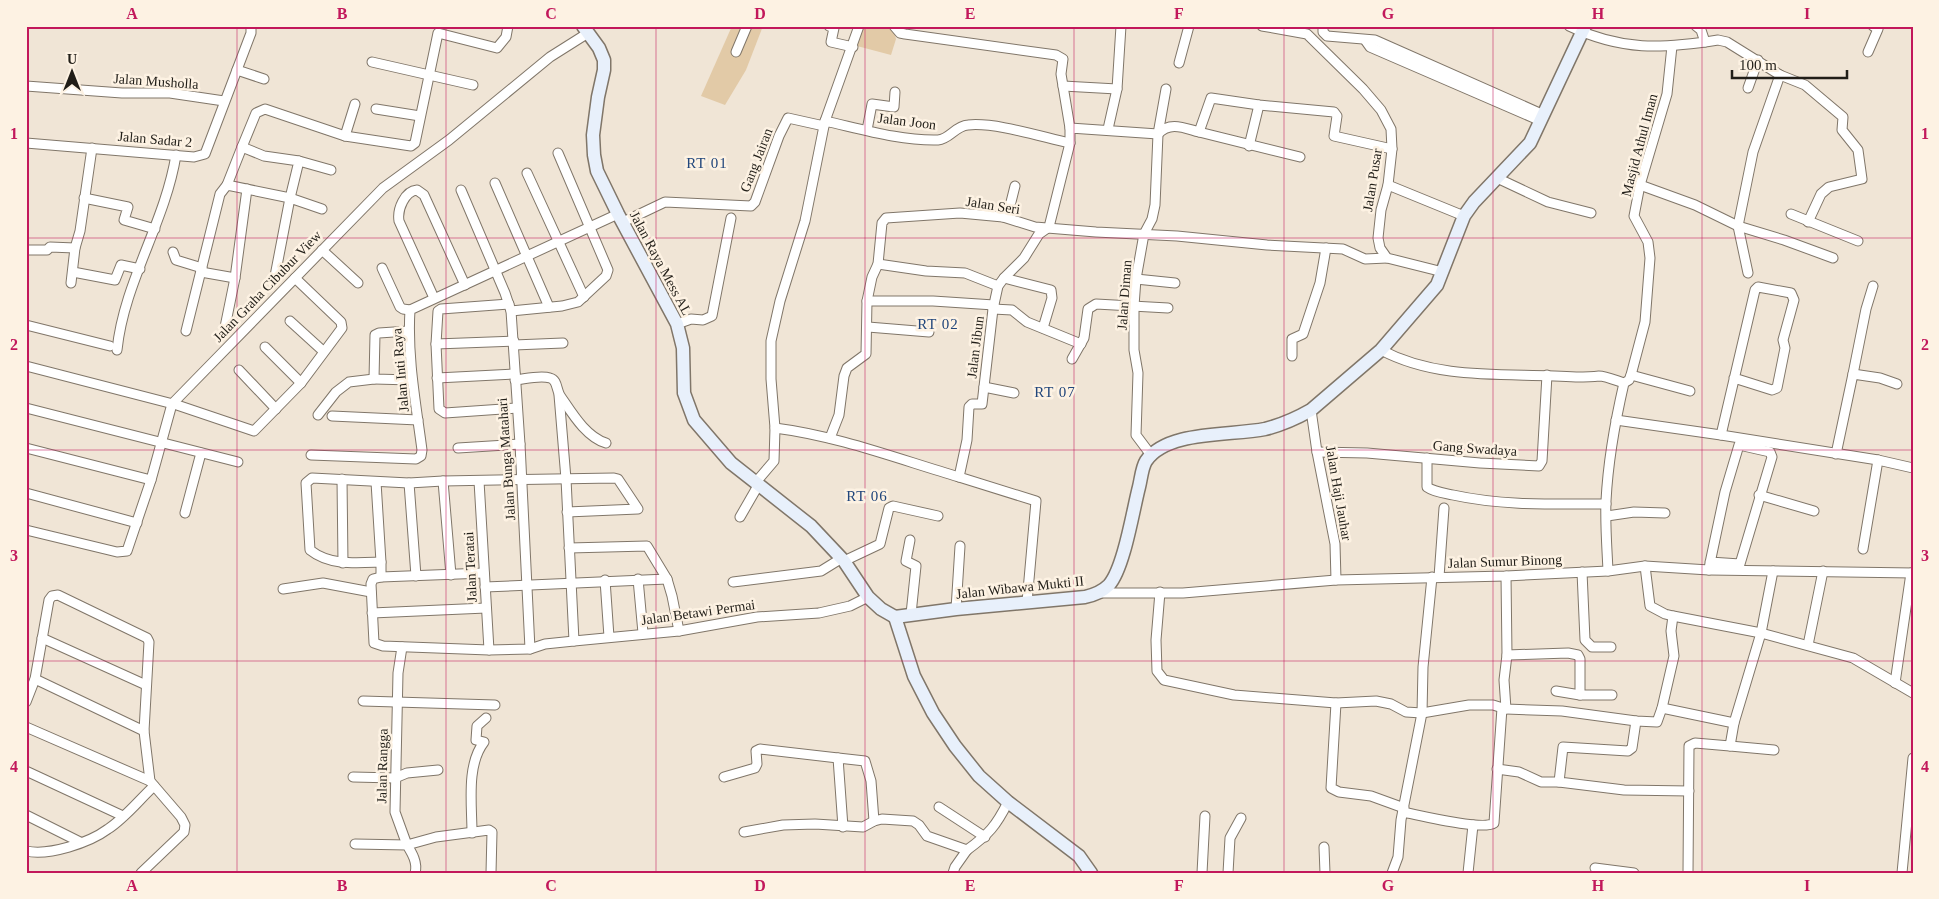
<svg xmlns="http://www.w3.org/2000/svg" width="1939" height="899" font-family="Georgia,serif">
	<rect width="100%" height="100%" fill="#f0e5d6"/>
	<!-- green -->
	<g fill="#e2caa7">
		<polygon points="732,26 763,26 746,70 725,105 701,96"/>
		<polygon points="864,26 887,26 893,28 896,39 891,55 857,46"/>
	</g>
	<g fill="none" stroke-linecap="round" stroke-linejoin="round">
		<defs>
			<g id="street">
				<polyline points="829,26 834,28 831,42 853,47"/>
				<polyline points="894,26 900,33 905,34 1056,55 1063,59 1061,74 1070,128"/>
				<polyline points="1262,26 1307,34 1363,89 1381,110 1391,129 1392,149 1388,185 1381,210 1378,238 1380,248 1387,258 1443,272"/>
				<polyline points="1323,26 1323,32 1327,36 1375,40 1544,115"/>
				<path d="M 1569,26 C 1622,51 1661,49 1718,40 L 1727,42 L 1780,75 L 1805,85 L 1843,117 L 1842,130 L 1858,150 L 1862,179 L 1829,187 L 1821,194 L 1808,222"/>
				<polyline points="1696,26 1701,30 1705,42"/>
				<polyline points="1365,40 1370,47 1541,121"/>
				<polyline points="736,52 747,26"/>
				<polyline points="1868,52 1878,29 1873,26"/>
				<polyline points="372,62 473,85"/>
				<polyline points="1179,63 1189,26"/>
				<polyline points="237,70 264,79"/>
				<polyline points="26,86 122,93 170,93 224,101"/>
				<polyline points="1063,86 1117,89"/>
				<polyline points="1748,88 1758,60"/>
				<polyline points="376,109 420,116"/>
				<path d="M 825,121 C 861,129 901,141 938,140 C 950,139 955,126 968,125 C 995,122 1042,137 1070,143"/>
				<polyline points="1108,129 1117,89 1121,26"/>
				<polyline points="867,130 872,104 894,107 895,92"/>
				<polyline points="1199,132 1300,157"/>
				<polyline points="345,136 355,104"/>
				<polyline points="26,143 194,157 205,154 251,33 251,26"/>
				<polyline points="1249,146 1259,105"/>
				<polyline points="299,161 331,170"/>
				<polyline points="527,173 584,297"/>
				<polyline points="1497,178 1548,202 1591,213"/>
				<polyline points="495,183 549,307"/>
				<polyline points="227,185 242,147"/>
				<polyline points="1388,185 1464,216"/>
				<polyline points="1640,185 1695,205 1738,226 1784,240 1833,258"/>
				<polyline points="461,190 505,293 511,311 520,444 530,649"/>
				<polyline points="84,198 128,207 124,220 155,229"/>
				<polyline points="1791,214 1858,241"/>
				<polyline points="1003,217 1011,202 1015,186"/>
				<polyline points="623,222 665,202 751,206 755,202 779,136 788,118 824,126"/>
				<polyline points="26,250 47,250 50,247 75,248"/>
				<polyline points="322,250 358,283"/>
				<polyline points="173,252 176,260 202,268"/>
				<polyline points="878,264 926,271 965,273 998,286"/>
				<polyline points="382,268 400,307 403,309 410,310"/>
				<polyline points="73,272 115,280 121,265 140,269"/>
				<polyline points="201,272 235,278"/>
				<polyline points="1748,273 1738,226 1753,152 1780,75"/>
				<polyline points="275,276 290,198 322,209"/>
				<polyline points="1004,278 1051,290 1052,298 1043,328"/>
				<polyline points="1136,279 1175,283"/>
				<polyline points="71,283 75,248 80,231 92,148"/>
				<path d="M 434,298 L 399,221 C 397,209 405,191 417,190 L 424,195 L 465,285"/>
				<polyline points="867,301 933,301 994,305"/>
				<polyline points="509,304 441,309 438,311 436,344 439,409 445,413 517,408"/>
				<polyline points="993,309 1012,310 1027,322 1081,344"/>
				<polyline points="511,311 562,306 578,302 606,276 608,270 558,153"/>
				<polyline points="290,321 323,351"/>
				<polyline points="677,324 691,319 703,320 712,316 731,218"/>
				<polyline points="26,325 110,346"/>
				<polyline points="225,327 235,278 247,189"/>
				<polyline points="868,327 929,332"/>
				<polyline points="186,331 220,194 227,185 290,198 299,161 264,156 242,147 256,113 265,109 345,136 411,146 415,143 438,33 497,48 506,37 508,26"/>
				<polyline points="409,331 379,333 375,335 374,379 412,380"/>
				<polyline points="436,344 514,341"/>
				<polyline points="514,345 563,343"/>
				<polyline points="265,347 301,383"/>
				<path d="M 117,350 C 124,282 165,223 176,155"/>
				<path d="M 1381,350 C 1441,382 1511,372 1576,377 C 1584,377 1591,377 1599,376 C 1606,376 1617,381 1624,383"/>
				<polyline points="1292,356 1292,339 1303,334 1320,283 1326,248"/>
				<polyline points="1072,359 1084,338 1088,309 1096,304 1168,308"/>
				<polyline points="26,366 177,405 254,431 301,383 342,328 341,322 295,278"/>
				<polyline points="239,370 276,409"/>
				<polyline points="1853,374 1866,309 1873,286"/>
				<polyline points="1631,375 1690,391"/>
				<polyline points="437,378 515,374"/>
				<path d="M 515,380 C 525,379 540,375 550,378 C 558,380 556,391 561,397 C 572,413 586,437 606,443"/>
				<polyline points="984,387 1014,393"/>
				<polyline points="559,395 566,479 574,641"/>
				<polyline points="26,408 238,462"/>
				<polyline points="1311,410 1317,452 1335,544 1336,580"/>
				<polyline points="318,415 336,392 349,382 374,379"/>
				<polyline points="332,416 418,420"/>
				<polyline points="1616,420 1721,435 1878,460 1913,468"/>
				<path d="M 775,428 C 838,436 898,459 959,477"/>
				<polyline points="1721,435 1755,290 1758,287 1791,293 1794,300 1783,340 1785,348 1777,388 1772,390 1734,378"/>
				<polyline points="830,438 839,415 844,376 847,368 866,354 867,301 872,277 878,264 882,223 886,218 960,213 1003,217 1035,227 1096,232 1177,236 1267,245 1343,249 1365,259 1387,258"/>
				<polyline points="26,448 151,480"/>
				<polyline points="458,448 520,444"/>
				<polyline points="1317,452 1367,453 1480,463 1539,466 1542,461 1547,375"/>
				<polyline points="1836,454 1853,374 1880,378 1897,384"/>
				<path d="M 311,455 L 416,459 L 421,456 L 422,450 C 416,404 407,357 410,310 L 618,214"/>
				<polyline points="1151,455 1136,435 1138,373 1134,350 1134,306 1136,279 1144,234 1152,219 1155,205 1158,134 1166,89"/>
				<path d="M 1427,458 L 1427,487 C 1434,492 1444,493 1453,495 C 1503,506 1555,504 1606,504"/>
				<polyline points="342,479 343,563"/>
				<polyline points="443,481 451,575"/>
				<polyline points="479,481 489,650"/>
				<polyline points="376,482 381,562"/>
				<polyline points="756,482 774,461 775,428 771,379 771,341 780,301 805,221 825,121 859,26"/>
				<polyline points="26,493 137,523"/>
				<polyline points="1759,495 1814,511"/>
				<polyline points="185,513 201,453"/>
				<polyline points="1607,516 1634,512 1665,513"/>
				<polyline points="740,517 759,484"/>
				<polyline points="26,530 117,552 127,551 151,480 172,404 383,188 449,140 550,57 588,33"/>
				<polyline points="910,540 906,561 916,566 911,614"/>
				<polyline points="1863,549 1878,460"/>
				<polyline points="844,561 880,544 889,508 893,506 938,516"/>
				<polyline points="1645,566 1650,606 1665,614 1673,616"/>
				<polyline points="1709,570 1710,563 1725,492 1739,445 1770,452 1772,457 1740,564 1710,562"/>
				<path d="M 1608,571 C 1607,548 1605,524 1606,501 C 1608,461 1615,422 1624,383 L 1629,380 L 1631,375 L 1645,322 L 1650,258 L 1648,242 L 1634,216 L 1640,185 L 1667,94 L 1672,46"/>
				<polyline points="1582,572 1585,640 1592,647 1611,647"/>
				<polyline points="484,573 381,577 373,579 371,584 374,643 383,646 489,650 530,649 545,644 574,641 679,631 757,617 819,613 850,606 868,597"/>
				<polyline points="416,576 409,483 443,481 614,478 618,479 638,509 567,512"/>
				<polyline points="1506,576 1507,655 1504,680 1506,709"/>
				<path d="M 381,577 L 381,562 C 357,563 330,566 310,550 L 306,483 L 312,478 L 409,483"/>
				<polyline points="1439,577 1444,508"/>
				<polyline points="638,579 643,633"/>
				<polyline points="667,579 672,596 679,631"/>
				<polyline points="605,580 609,637"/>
				<polyline points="733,582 821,571 842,558"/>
				<polyline points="485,587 667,579 647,546 569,548"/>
				<polyline points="283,589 323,583 371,592"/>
				<polyline points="1160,592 1156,640 1157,671 1164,680 1234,695 1336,703 1376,701 1391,704 1406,712 1422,713 1469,705 1493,705 1506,709 1562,711 1636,721 1657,722 1662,708 1674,656 1671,631 1673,616 1761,633 1853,658 1913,693"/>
				<polyline points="1098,593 1183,593 1336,580 1506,576 1608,571 1645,566 1709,570 1913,573"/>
				<path d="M 1027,602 L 1036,501 L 959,477 L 967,440 L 969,407 L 972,404 L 982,404 L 993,309 L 998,286 L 1004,278 L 1024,258 L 1039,234 L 1049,227 L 1070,143 L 1070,128 L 1158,134 C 1170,121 1184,128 1199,132 L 1211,98 L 1259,105 L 1334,112 L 1337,116 L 1334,136 L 1392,149"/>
				<polyline points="956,609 960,546"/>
				<polyline points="372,613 486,608"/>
				<polyline points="42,638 146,685"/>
				<polyline points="1808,645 1823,571"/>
				<polyline points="402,647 398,673 395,812 407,845 436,837 489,830 492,832 491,873"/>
				<polyline points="1507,655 1568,653 1578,655 1580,659 1580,695 1612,695"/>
				<polyline points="35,679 144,731"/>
				<polyline points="1895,683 1911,573"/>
				<polyline points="1556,691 1580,695"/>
				<polyline points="363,701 495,705"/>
				<polyline points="26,702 35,679 49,600 52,596 58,595 147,638 149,642 144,731 150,781 181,817 185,825 184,832 141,873"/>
				<polyline points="1336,703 1331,788 1339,792 1371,796 1404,808"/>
				<polyline points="1662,708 1734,723"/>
				<polyline points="1636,721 1632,748 1628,751 1563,747 1559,782 1624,790 1689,791"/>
				<polyline points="26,727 150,781"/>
				<polyline points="1730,746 1774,750"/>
				<polyline points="1497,769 1519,772 1541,782 1559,782"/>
				<polyline points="26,771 123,816"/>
				<polyline points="353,777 395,778 407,773 438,770"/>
				<polyline points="724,777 755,768 757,764 756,751 760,749 838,758"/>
				<polyline points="939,807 985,837"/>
				<path d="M 1403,812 C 1419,815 1483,831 1494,823 L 1502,708"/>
				<polyline points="26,815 80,842"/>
				<polyline points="843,827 838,758 865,761 871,781 874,821"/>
				<path d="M 744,832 L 783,825 L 815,824 L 863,827 L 874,821 L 882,819 L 913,821 L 919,825 L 927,836 L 967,850 C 989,834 996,826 1008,802"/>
				<path d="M 472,833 C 472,805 466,765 484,742 L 476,740 L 477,726 L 486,718"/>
				<path d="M 355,844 L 407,845 C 412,853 418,863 415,873"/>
				<polyline points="1324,847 1325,873"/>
				<path d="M 26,851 C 49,856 89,843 108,829 C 125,818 139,800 154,786"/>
				<polyline points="1595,868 1634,873"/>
				<polyline points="953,873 955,867 967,850"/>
				<polyline points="1202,873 1205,816"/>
				<polyline points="1228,873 1230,838 1241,818"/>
				<polyline points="1392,873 1398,857 1401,820 1422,713 1423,667 1432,577"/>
				<polyline points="1468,873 1473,825"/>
				<polyline points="1688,873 1689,746 1695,743 1730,746 1734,723 1761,633 1773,571"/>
				<polyline points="1902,873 1913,758"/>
			</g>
			<g id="secondary">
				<polyline points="583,26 599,48 604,60 604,70 598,97 593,135 594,155 597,171 618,214 677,324 683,348 684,393 694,420 731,463 811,526 844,561 868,597 881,609 895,617"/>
				<path d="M 895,617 L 956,609 L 1085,597 C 1094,595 1102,592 1109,585 C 1124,568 1133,510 1139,487 C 1141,479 1142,467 1146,461 C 1167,430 1231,436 1265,429 C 1281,425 1297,418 1311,410 L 1381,350 L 1437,285 L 1464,216 L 1474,202 L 1530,143 L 1585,26"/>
				<polyline points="895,617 914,676 933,713 955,746 979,776 1008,802 1079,856 1091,873"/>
			</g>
		</defs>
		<!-- street casing -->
		<use href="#street" stroke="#807669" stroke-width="11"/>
		<!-- secondary casing -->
		<use href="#secondary" stroke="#807669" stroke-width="15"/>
		<!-- street -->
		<use href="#street" stroke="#fff" stroke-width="9"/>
		<!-- secondary -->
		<use href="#secondary" stroke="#e8f0fb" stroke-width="12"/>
	</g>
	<!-- grid -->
	<path fill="none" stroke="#c2185b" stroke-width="1" stroke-opacity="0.55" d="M 237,26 L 237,873M 446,26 L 446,873M 656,26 L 656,873M 865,26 L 865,873M 1074,26 L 1074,873M 1284,26 L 1284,873M 1493,26 L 1493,873M 1702,26 L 1702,873M 26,238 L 1913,238M 26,450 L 1913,450M 26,661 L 1913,661"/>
	<g text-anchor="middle" stroke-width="5" stroke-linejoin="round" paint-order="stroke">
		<!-- street labels -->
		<g font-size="14" fill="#211e18" stroke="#fdf2e3">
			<text transform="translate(156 81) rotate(4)" y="5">Jalan Musholla</text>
			<text transform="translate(907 121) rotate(7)" y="5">Jalan Joon</text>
			<text transform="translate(155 139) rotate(5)" y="5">Jalan Sadar 2</text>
			<text transform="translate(1639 145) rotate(-75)" y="5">Masjid Athul Iman</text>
			<text transform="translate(756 160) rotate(-69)" y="5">Gang Jairan</text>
			<text transform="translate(1372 180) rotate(-81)" y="5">Jalan Pusar</text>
			<text transform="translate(993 205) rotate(9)" y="5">Jalan Seri</text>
			<text transform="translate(661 263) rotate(62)" y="5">Jalan Raya Mess AL</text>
			<text transform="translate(267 286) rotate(-46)" y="5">Jalan Graha Cibubur View</text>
			<text transform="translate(1124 295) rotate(-86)" y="5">Jalan Diman</text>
			<text transform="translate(975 347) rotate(-83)" y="5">Jalan Jibun</text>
			<text transform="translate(400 370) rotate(-95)" y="5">Jalan Inti Raya</text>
			<text transform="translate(1475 448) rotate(4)" y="5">Gang Swadaya</text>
			<text transform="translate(506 459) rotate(-94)" y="5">Jalan Bunga Matahari</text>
			<text transform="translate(1339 493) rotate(80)" y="5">Jalan Haji Jauhar</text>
			<text transform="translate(1505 561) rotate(-2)" y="5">Jalan Sumur Binong</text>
			<text transform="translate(470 567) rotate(-93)" y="5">Jalan Teratai</text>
			<text transform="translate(1020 587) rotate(-6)" y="5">Jalan Wibawa Mukti II</text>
			<text transform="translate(698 612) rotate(-8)" y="5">Jalan Betawi Permai</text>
			<text transform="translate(382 766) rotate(-89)" y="5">Jalan Rangga</text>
		</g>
		<!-- neighbourhood labels -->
		<g font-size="15" letter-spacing="1" fill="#21467b" stroke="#fdf2e3">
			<text x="707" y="168">RT 01</text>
			<text x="938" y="329">RT 02</text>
			<text x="1055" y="397">RT 07</text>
			<text x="867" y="501">RT 06</text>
		</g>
	</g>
	<!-- border -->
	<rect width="1939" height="899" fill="none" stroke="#fdf2e3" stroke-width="55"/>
	<!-- north arrow -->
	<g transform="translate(72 72)" stroke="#fdf2e3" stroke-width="4" paint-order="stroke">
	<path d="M0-4L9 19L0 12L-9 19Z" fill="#211e18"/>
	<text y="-8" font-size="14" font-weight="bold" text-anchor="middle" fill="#211e18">U</text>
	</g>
	<!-- scale -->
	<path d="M1732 70v8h115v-8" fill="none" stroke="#211e18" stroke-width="2.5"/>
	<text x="1739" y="70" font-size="15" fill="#211e18" stroke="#fdf2e3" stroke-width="4" paint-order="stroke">100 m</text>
	<rect x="28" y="28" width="1884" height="844" fill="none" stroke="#c2185b" stroke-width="2"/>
	<g font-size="16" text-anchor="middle" font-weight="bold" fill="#c2185b">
		<text x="132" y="19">A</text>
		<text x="342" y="19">B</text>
		<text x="551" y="19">C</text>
		<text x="760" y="19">D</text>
		<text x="970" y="19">E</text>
		<text x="1179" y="19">F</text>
		<text x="1388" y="19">G</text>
		<text x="1598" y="19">H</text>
		<text x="1807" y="19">I</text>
		<text x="14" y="139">1</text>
		<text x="1925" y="139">1</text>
		<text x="14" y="350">2</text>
		<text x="1925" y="350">2</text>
		<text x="14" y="561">3</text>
		<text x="1925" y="561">3</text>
		<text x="14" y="772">4</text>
		<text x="1925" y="772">4</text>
		<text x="132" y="891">A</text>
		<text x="342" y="891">B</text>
		<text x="551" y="891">C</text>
		<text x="760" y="891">D</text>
		<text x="970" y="891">E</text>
		<text x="1179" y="891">F</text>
		<text x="1388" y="891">G</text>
		<text x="1598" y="891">H</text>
		<text x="1807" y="891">I</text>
	</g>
</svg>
